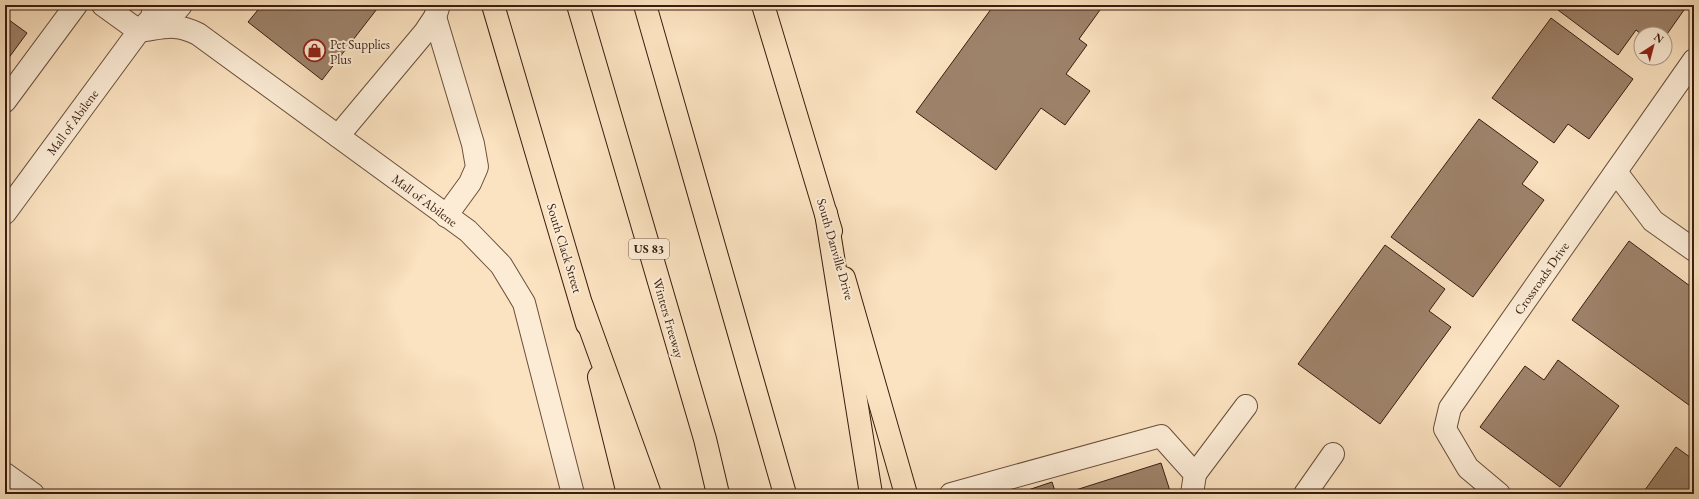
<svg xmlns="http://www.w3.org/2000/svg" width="1699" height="499" font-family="'EB Garamond',serif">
	<rect width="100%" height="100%" fill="#fbe2c0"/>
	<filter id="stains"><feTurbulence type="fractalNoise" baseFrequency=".005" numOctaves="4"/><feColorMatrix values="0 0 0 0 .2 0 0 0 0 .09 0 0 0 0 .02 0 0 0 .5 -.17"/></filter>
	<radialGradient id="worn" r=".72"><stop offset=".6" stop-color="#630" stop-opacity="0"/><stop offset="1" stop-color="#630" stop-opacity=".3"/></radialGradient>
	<!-- building -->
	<g fill="#9e836b" stroke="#391d0f">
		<polygon points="262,5 380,5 322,80 248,22"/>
		<polygon points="994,5 1093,5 1100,10 1079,39 1087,45 1066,74 1090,91 1065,125 1041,108 996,170 916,112"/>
		<polygon points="1562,5 1677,5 1684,10 1665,37 1665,34 1641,34 1636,30 1618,55 1558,10"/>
		<polygon points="5,17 27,33 5,63"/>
		<polygon points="1551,18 1633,79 1589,139 1568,124 1554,143 1492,98"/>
		<polygon points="1479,119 1538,162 1522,184 1544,200 1473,297 1391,237"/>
		<polygon points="1629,241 1694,289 1693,408 1572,320"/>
		<polygon points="1385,245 1445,289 1429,311 1451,327 1380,424 1298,364"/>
		<polygon points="1558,360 1619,406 1560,487 1480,427 1525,366 1544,380"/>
		<polygon points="1676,447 1694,460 1694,494 1642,494"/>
		<polygon points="1161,463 1171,494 1063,494"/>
		<polygon points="1052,482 1056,494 1016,494"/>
	</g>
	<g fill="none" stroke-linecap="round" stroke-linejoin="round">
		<defs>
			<g id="minor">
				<polyline points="103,5 139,31"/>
				<polyline points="435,17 473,144 477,167 470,183 446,216"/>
				<polyline points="152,18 175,12 181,5"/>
				<path d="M 139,31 C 163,28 175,22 198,34 L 468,231 L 501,265 L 524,303 L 573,494"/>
				<polyline points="5,101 76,5"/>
				<polyline points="338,136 425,32 435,17 438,8"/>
				<polyline points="1616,172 1653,221 1694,250"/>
				<polyline points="5,213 139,31 152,18 154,5"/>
				<polyline points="5,474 33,494"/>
				<polyline points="1195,474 1246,406"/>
				<polyline points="951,494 1161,436 1195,474 1192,494"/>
				<polyline points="1305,494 1333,454"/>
				<polyline points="1499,494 1468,468 1445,429 1450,408 1694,60"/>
			</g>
			<g id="major">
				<polyline points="493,5 587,324"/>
				<polyline points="763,5 831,231"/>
				<polyline points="844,278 906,494"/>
				<polyline points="599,377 628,494"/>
			</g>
			<g id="highway">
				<polyline points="578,5 705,439 718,494"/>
				<polyline points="645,5 785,494"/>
				<polyline points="826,213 871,494"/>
				<polyline points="582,306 650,494"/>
			</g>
		</defs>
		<!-- minor casing -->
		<use href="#minor" stroke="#6a4e3b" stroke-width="24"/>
		<!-- major casing -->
		<use href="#major" stroke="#391d0f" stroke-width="24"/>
		<!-- highway casing -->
		<use href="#highway" stroke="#391d0f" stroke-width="24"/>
		<!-- minor -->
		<use href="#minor" stroke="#fcecd6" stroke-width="22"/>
		<!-- major -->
		<use href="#major" stroke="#fbe2c0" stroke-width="22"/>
		<!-- highway -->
		<use href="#highway" stroke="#fbe2c0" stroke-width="22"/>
	</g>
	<!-- icons -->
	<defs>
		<symbol id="shop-ring" viewBox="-11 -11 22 22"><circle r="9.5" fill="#fcecd6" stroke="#8f2418" stroke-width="1.5"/><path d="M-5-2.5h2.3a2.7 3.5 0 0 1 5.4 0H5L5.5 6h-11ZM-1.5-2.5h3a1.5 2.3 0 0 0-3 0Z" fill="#8f2418"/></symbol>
	</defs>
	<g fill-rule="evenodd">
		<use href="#shop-ring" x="302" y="38" width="25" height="25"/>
	</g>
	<g text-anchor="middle" stroke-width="4" stroke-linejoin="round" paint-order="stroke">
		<!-- shield labels -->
		<rect fill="#fcecd6" stroke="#745b4b" stroke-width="1" x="629" y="239" width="40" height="20" rx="3"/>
		<g font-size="12" font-weight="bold" fill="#391d0f">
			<text x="649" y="253">US 83</text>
		</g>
		<!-- poi labels -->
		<g font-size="13" fill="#391d0f" stroke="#fcecd6" text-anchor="start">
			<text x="330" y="49">Pet Supplies<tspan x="330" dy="15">Plus</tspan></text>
		</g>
		<!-- street labels -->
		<g font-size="13" fill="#391d0f" stroke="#fcecd6">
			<text transform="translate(72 122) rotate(-54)" y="5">Mall of Abilene</text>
			<text transform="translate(425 200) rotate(37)" y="5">Mall of Abilene</text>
			<text transform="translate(565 248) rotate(73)" y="5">South Clack Street</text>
			<text transform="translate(836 249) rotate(74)" y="5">South Danville Drive</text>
			<text transform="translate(1541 278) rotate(-55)" y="5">Crossroads Drive</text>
			<text transform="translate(669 318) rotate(74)" y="5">Winters Freeway</text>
		</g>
	</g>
	<!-- margin -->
	<rect width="1699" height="499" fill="none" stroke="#fbe2c0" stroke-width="20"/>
	<rect x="6" y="6" width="1687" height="487" fill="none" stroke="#391d0f" stroke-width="2"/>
	<rect x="10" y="10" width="1679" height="479" fill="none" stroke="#391d0f"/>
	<!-- north arrow -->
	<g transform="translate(1653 46) rotate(36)"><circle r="19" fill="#fcecd6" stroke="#ae9986"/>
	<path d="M0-3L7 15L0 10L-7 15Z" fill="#8f2418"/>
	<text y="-6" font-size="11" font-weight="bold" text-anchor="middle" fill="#391d0f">N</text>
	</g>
	<rect width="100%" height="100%" filter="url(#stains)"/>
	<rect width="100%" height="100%" fill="url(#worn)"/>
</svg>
